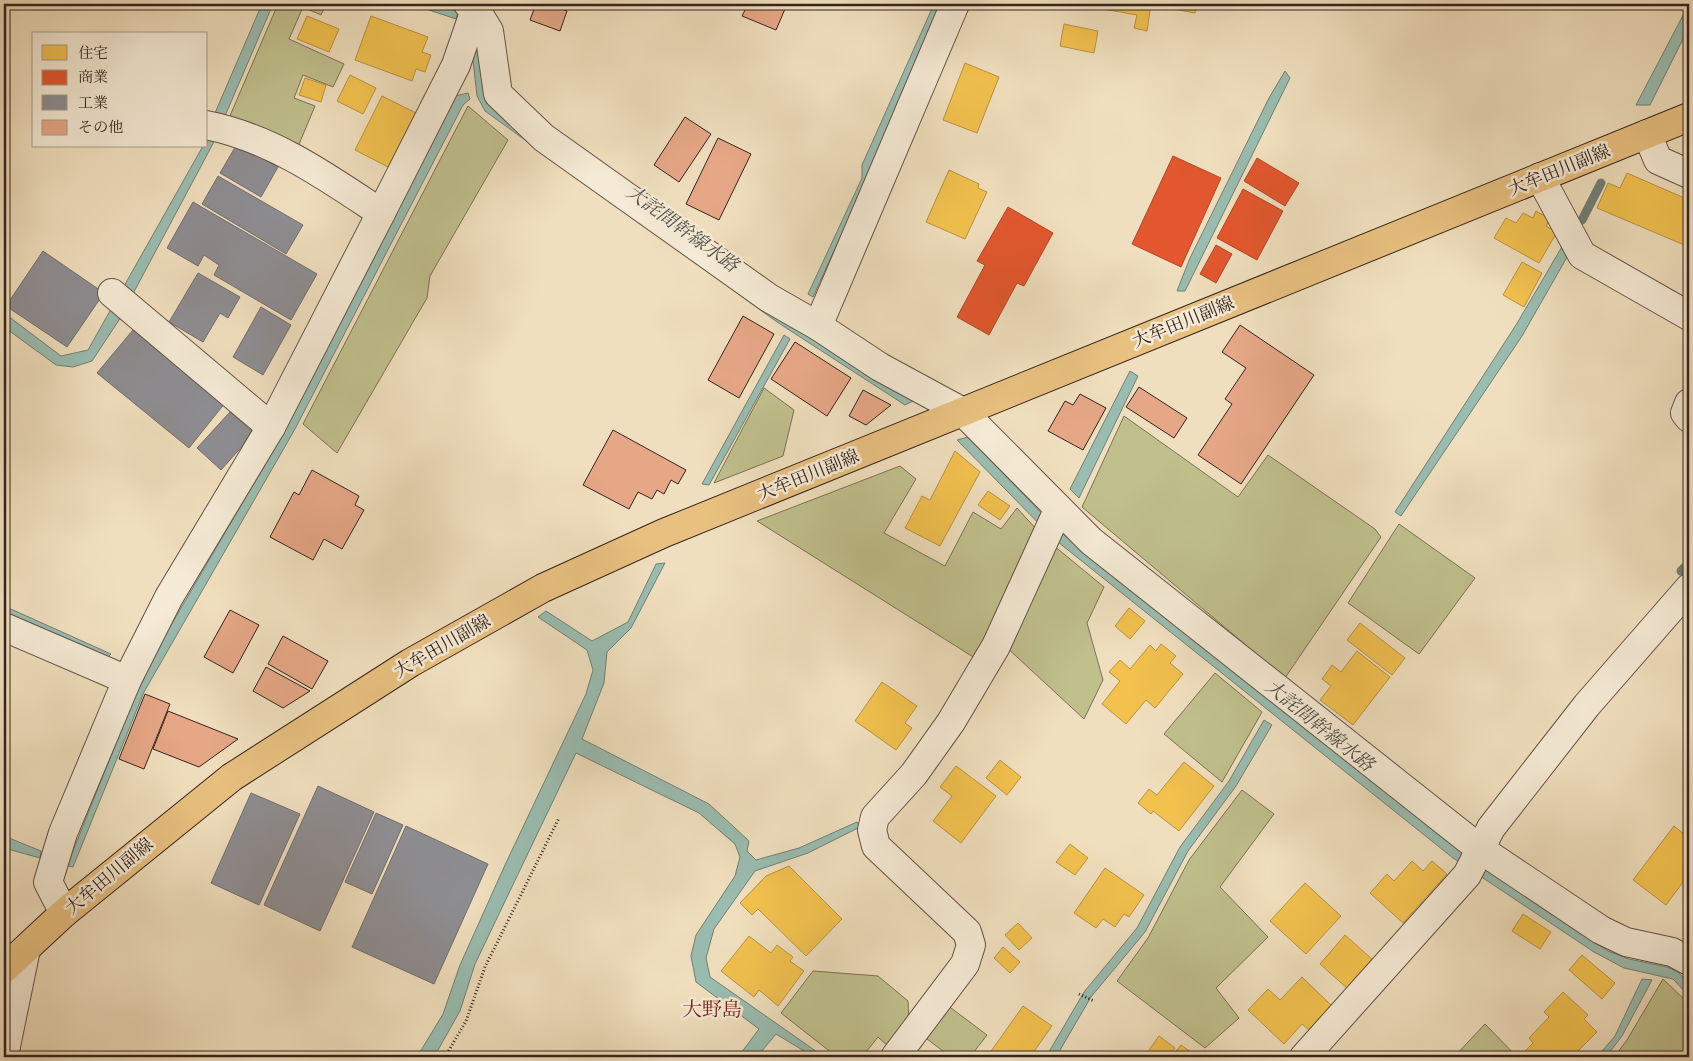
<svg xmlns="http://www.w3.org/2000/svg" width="1693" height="1061" font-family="'IM FELL English','Noto Serif JP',serif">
	<rect width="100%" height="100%" fill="#f0dfbe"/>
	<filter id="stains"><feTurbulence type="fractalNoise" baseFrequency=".004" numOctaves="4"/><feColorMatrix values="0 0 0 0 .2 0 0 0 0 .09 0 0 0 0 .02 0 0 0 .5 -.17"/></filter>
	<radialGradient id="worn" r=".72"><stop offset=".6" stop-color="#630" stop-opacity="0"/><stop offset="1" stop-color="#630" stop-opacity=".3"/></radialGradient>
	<!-- green -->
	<g fill="#c0c08d" stroke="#7a7255">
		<polygon points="278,4 326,4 321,15 303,7 289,39 344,64 333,87 303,75 294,98 315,106 297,149 229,118"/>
		<polygon points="468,106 508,140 430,276 427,298 337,453 303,424"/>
		<polygon points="764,388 794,410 783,456 714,483"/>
		<polygon points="1124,416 1238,497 1268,455 1375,529 1381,537 1285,678 1082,507"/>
		<polygon points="900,466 916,479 884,533 945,566 973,512 1001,529 1017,508 1039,532 978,660 757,521"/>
		<polygon points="1399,524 1475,578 1419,654 1348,603"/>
		<polygon points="1053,545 1104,587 1087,623 1103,680 1084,719 1004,645"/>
		<polygon points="1215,673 1262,712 1222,782 1164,734"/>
		<polygon points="1242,790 1274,814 1220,887 1268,937 1216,988 1239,1018 1205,1048 1117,981 1148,938 1189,860"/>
		<polygon points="813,971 878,976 908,1001 909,1023 890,1048 878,1037 862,1057 837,1057 781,1013"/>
		<polygon points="1663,979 1689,1004 1689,1057 1614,1057 1627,1040"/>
		<polygon points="947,1005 987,1035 970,1057 951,1057 923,1036"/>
		<polygon points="1485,1024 1517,1057 1454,1057"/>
	</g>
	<!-- water -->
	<g fill="#9abdb1" stroke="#718076">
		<polygon points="262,4 273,4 225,116 215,113"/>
		<polygon points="411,4 437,4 458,11 456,19"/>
		<polygon points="934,4 942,4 870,172 813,297 808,294 862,178 862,165"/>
		<polygon points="1689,4 1689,27 1650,105 1636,105"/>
		<polygon points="472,51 480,51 484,85 782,314 913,401 905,405 777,322 485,111 477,96"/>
		<polygon points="1285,71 1290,78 1185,291 1177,291 1190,258 1269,98"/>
		<polygon points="468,93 470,99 463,105 295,429 144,692 73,867 67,866 146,668 288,425 455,96"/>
		<polygon points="216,138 119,320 92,361 73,367 56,365 4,327 4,313 61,356 88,350 203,146 206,146 208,139"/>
		<polygon points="1563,245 1570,252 1522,336 1401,516 1395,512 1516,325"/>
		<polygon points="784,335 790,339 709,485 702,484"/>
		<polygon points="1130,371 1138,376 1079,498 1070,489"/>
		<polygon points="968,437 1057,529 1470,859 1608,951 1629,959 1667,967 1678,972 1689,984 1689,996 1673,979 1624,968 1594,952 1453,858 1053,538 957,440"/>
		<polygon points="665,563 631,628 607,652 604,683 582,739 709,804 749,841 747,851 756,860 799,848 857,822 860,827 808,853 755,871 714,929 706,958 710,977 820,1054 814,1057 776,1034 757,1057 738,1057 759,1029 696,982 691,956 696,935 735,876 740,857 735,844 699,813 576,753 475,964 460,1011 434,1057 417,1057 443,1014 460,965 505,865 586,694 593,670 587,650 538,617 546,611 592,641 628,622 656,564"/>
		<polygon points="4,606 111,654 108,657 4,613"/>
		<polygon points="1264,720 1272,725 1236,786 1188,851 1145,932 1091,997 1056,1057 1046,1057 1084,992 1137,928 1180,847 1229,781"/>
		<polygon points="4,836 41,851 40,858 4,848"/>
		<polygon points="1642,979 1652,980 1622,1036 1606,1057 1597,1057 1615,1036"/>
	</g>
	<!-- homes -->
	<g fill="#f2c14e" stroke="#b9923f">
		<polygon points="1093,4 1151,4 1147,31 1134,28 1137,15 1092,7"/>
		<polygon points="1159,4 1196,4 1195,13 1158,6"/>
		<polygon points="307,16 339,29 329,52 297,39"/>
		<polygon points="371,16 428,37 422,52 431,55 425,72 416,69 412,81 355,60"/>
		<polygon points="1064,24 1098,31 1094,53 1060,46"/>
		<polygon points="965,63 999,77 977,133 943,120"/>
		<polygon points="350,75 376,88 363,114 337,101"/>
		<polygon points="305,78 326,85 321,102 299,95"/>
		<polygon points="382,96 416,113 388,167 355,150"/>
		<polygon points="949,170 979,184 978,188 987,192 965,239 926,222"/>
		<polygon points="1627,173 1689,200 1689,247 1597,208 1608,183 1620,188"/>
		<polygon points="1536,211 1550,219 1546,226 1557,232 1539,263 1494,238 1506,218 1516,223 1523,213 1533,218"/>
		<polygon points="1522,262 1542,273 1524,307 1503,295"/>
		<polygon points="955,451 980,472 940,546 905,528 922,496 930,500"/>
		<polygon points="988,491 1010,506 1000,520 978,505"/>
		<polygon points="1129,608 1145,621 1130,639 1115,626"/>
		<polygon points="1360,623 1405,658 1392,675 1347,640"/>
		<polygon points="1161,644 1176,656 1170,663 1183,674 1155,708 1146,700 1126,724 1102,704 1120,681 1109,672 1120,660 1130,669 1150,645 1156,651"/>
		<polygon points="1357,651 1390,677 1353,725 1320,700 1331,686 1322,679 1332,665 1341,672"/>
		<polygon points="882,682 917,706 905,723 912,728 896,750 855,721"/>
		<polygon points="1000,760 1021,777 1007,795 986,778"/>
		<polygon points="1184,762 1214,786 1179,831 1153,811 1151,814 1138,803 1149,789 1157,795"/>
		<polygon points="956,766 996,796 961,843 933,821 952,796 940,787"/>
		<polygon points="1674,826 1689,838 1689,874 1666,905 1633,880"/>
		<polygon points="1070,844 1088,858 1075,875 1056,862"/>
		<polygon points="1412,861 1423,871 1432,861 1447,874 1403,923 1370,893 1387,874 1394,881"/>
		<polygon points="789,866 842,919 806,956 758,909 752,915 740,903 766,876"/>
		<polygon points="1105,868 1144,895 1129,917 1124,914 1115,927 1103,919 1096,928 1074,913"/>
		<polygon points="1305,883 1341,916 1306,954 1270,921"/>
		<polygon points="1523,914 1551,932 1540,949 1512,931"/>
		<polygon points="1018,923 1032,938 1019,950 1005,935"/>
		<polygon points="1345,935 1373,960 1348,989 1320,964"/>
		<polygon points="749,936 771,953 777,945 793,957 790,961 804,971 778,1006 759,990 754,997 721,971"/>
		<polygon points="1003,947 1020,962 1010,973 994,958"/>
		<polygon points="1582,955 1615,983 1602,999 1569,970"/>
		<polygon points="1302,977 1332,1006 1309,1030 1302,1024 1284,1044 1248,1010 1268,989 1280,1000"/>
		<polygon points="1563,992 1588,1015 1584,1019 1597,1032 1572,1057 1526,1057 1522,1054 1533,1043 1529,1038 1549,1017 1544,1012"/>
		<polygon points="1023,1006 1052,1026 1030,1057 987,1057"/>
		<polygon points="1159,1036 1175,1048 1168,1057 1144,1057"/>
		<polygon points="1181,1045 1198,1057 1171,1057"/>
	</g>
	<!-- shops -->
	<g fill="#e4572e" stroke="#af4829">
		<polygon points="1173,156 1221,178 1181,267 1132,244"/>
		<polygon points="1257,158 1299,183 1285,206 1244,181"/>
		<polygon points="1243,189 1283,211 1257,260 1217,238"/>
		<polygon points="1008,207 1053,233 1024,286 1017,283 989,335 957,317 985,265 977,261"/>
		<polygon points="1216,245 1232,254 1216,283 1200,274"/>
	</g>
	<!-- industry -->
	<g fill="#8d8d92" stroke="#726e6f">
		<polygon points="237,144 278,167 261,197 220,173"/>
		<polygon points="218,176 303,225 286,254 202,204"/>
		<polygon points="193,202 317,274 291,320 214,275 219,265 204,255 198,266 167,248"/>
		<polygon points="43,251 104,293 67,347 6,306"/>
		<polygon points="198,273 240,297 228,318 220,313 203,342 169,322"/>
		<polygon points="261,307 291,325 263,375 233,357"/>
		<polygon points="138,324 229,398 189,448 97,373"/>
		<polygon points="230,412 254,433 221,470 197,448"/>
		<polygon points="318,786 374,812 320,931 264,905"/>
		<polygon points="251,793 300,814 259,905 211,883"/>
		<polygon points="376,813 403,825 372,894 345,882"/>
		<polygon points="406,826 488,864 434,984 352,947"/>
	</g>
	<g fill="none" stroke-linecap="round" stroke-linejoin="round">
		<!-- stream -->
		<g stroke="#718076" stroke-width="9">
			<polyline points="1582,220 1601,183"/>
			<polyline points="1681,571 1689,563"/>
		</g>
	</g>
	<!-- building -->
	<g fill="#e6a787" stroke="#34241d">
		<polygon points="536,4 549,4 567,11 560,31 530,20"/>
		<polygon points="748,4 772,4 785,9 776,30 742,16"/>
		<polygon points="685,117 711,134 679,182 654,165"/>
		<polygon points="718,138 751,154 719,220 686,204"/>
		<polygon points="743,316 774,334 739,398 708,380"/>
		<polygon points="1240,325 1314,375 1241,484 1198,455 1232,404 1225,399 1246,368 1222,352"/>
		<polygon points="795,342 851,378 827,416 771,379"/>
		<polygon points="1139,387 1187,418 1174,438 1126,407"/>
		<polygon points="863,390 891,405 866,425 849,416"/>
		<polygon points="1080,394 1106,408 1083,450 1048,431 1065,401 1073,405"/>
		<polygon points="613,430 686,470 678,484 671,480 664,494 657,490 652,499 638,492 629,509 583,485"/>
		<polygon points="312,470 359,496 355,505 364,510 342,549 324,539 313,560 270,537 294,492 299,495"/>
		<polygon points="230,610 259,625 233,673 204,657"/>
		<polygon points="283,636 328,661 312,689 268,664"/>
		<polygon points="266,667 310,691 283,708 253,691"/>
		<polygon points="145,694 170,704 144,769 119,759"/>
		<polygon points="168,711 238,739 199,767 153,749"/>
	</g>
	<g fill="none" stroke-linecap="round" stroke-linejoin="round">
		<defs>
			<g id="minor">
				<polyline points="468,4 475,8 489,31 498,94 544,138 769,298 818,326 880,367 963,412 1091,541 1480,849 1601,930 1626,942 1672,952 1689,961"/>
				<path d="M 206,125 C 272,138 327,177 381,213"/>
				<polyline points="1647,134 1658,160 1689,174"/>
				<polyline points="1540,177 1582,255 1689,316"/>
				<polyline points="112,293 271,427"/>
				<polyline points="818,326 955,4"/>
				<polyline points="1689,403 1685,413 1689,418"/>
				<polyline points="4,627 127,680"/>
				<polyline points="64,913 48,882 63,833 127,680 169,597 271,427 381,213 456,65 477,4"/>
				<polyline points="4,1056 26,949"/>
				<polyline points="895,1057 965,964 971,945 967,932 876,846 872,830 875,817 914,774 951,722 996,646 1058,510"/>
				<polyline points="1304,1057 1467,875 1491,828 1587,705 1689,588"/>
			</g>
			<polyline id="major" points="4,969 64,913 232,777 410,663 543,588 664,533 1689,117"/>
		</defs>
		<!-- minor casing -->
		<use href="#minor" stroke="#635345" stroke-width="30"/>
		<!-- major casing -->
		<use href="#major" stroke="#34241d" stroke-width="30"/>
		<!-- path -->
		<g stroke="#34241d" stroke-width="3" stroke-dasharray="1 2.5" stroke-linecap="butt">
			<polyline points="1079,994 1094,1001"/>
			<polyline points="445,1057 466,1021 485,967 559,818"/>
		</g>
		<!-- minor -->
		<use href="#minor" stroke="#f5ead5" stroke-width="28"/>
		<!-- major -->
		<use href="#major" stroke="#e8c07f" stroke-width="28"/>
	</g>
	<g text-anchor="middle" stroke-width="5" stroke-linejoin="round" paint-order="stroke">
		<!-- street labels -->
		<g font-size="18" fill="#34241d" stroke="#f5ead5">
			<text transform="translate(1559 170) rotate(-22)" y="6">大牟田川副線</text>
			<text transform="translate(1183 322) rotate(-22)" y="6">大牟田川副線</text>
			<text transform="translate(808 475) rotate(-22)" y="6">大牟田川副線</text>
			<text transform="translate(442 646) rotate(-30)" y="6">大牟田川副線</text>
			<text transform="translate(109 876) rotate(-40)" y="6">大牟田川副線</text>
		</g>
		<!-- water labels -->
		<g font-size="19" font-style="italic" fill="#535249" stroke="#f5ead5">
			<text transform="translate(683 228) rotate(36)" y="7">大詫間幹線水路</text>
			<text transform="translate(1320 725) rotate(39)" y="7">大詫間幹線水路</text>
		</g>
		<!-- quarter labels -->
		<g font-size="20" fill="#7a1f14" stroke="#f5ead5">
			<text x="712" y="1016">大野島</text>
		</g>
	</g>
	<!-- margin -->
	<rect width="1693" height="1061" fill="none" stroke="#f0dfbe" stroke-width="20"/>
	<rect x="5" y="5" width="1683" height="1051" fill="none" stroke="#34241d" stroke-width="2.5"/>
	<rect x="10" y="10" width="1673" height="1041" fill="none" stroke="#34241d"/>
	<!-- legend -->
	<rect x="32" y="32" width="175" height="115" fill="#f5ead5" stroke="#a89b8b"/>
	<rect x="42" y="45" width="25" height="15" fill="#f2c14e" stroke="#a89b8b"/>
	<text x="78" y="58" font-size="15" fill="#34241d">住宅</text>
	<rect x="42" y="70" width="25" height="15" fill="#e4572e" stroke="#a89b8b"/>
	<text x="78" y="82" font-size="15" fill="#34241d">商業</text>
	<rect x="42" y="95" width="25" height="15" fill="#8d8d92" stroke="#a89b8b"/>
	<text x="78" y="108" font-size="15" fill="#34241d">工業</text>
	<rect x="42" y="120" width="25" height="15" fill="#e6a787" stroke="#a89b8b"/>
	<text x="78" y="132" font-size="15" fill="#34241d">その他</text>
	<rect width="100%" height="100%" filter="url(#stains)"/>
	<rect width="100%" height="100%" fill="url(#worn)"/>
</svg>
